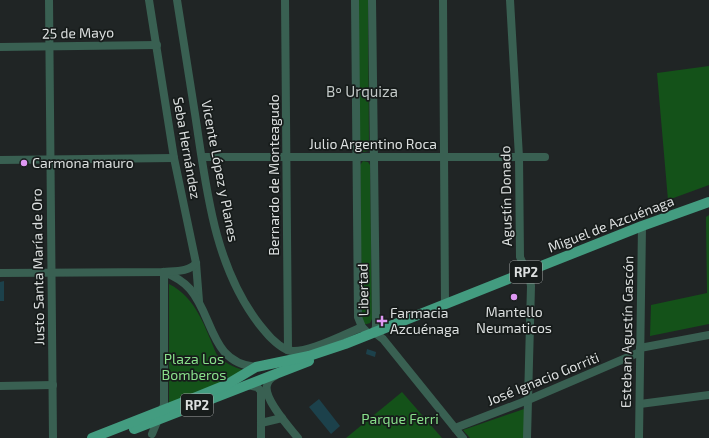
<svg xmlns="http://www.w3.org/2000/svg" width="709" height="438" font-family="'Exo 2',sans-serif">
	<rect width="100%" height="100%" fill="#202525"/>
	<!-- green -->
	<g fill="#145219">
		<polygon points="358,0 368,0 369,147 368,151 363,152 360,149"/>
		<polygon points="709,66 709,185 668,200 657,73"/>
		<polygon points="363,161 368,162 370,165 372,319 370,323 367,324 364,324 362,320 360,165"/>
		<polygon points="709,215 709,324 650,336 651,305 707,293 706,217"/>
		<path d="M 169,284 C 197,298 205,328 217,355 C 225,363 233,367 243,370 L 228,379 L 169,406 Z"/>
		<polygon points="402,392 442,438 346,438"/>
		<polygon points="524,409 524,438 470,438 463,430"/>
	</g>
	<!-- building -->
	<g fill="#1c414b">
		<rect x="363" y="88" width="6" height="10"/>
		<polygon points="4,281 4,301 0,301 0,282"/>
		<polygon points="367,349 376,352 375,357 366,354"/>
		<polygon points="319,399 340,426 331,434 309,407"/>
	</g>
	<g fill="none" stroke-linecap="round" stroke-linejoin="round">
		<!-- minor -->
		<g stroke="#396052" stroke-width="8">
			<polyline points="49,0 53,438"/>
			<polyline points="149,0 174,158 196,263 199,301"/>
			<path d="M 177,0 C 183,38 189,76 195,114 C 206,185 213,264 259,324 C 267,334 275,344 287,350 C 303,356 345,334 362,327"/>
			<polyline points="285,0 288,350"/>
			<polyline points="355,0 358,317 362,327 366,331"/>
			<polyline points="372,0 376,321 376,327 374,332"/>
			<polyline points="443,0 445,304"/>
			<polyline points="510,0 519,157 520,257 530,280 531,286 527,438"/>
			<polyline points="0,47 157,45"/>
			<polyline points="202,157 545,157"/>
			<polyline points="0,160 174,158"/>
			<path d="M 164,272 C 174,276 183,281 190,289 C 214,317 210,363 256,367"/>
			<path d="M 0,273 L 164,272 C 173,271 190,272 196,263"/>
			<polyline points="374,332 383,339 463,438"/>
			<polyline points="640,348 709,335"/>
			<path d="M 275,376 C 271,378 268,381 267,385 C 263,399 290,428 298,438"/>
			<polyline points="248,385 257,387 261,391 261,438"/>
			<polyline points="0,386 53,385"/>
			<polyline points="640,404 709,395"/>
			<polyline points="261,423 282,418"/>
			<polyline points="455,428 528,400 640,352"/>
			<polyline points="152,434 164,405 164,272"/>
			<polyline points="639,438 642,226"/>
		</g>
		<!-- major -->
		<g stroke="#439c80" stroke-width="10">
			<polyline points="134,429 309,361"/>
			<polyline points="92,438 199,396 226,385 256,367 309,356 345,344 642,226 709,202"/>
		</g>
	</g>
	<!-- markers -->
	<g fill="#de98f3" stroke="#171c1b" stroke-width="1.5">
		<circle cx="24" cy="163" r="4"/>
		<circle cx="514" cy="297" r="4"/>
		<path d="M380 315h4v4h4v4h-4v4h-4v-4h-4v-4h4z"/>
	</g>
	<g text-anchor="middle" stroke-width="3.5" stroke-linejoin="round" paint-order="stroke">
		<!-- shield labels -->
		<g fill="#171c1b" stroke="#a1a4a4" stroke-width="1">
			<rect x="510" y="261" width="32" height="22" rx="3"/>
			<rect x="181" y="394" width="32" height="22" rx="3"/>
		</g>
		<g font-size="13" font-weight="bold" fill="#dcdfdf">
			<text x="526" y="277">RP2</text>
			<text x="197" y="410">RP2</text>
		</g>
		<!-- street labels -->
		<g font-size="14" fill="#dcdfdf" stroke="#171c1b">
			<text transform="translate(78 33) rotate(-1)" y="5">25 de Mayo</text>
			<text x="373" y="149">Julio Argentino Roca</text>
			<text transform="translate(187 148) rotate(80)" y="5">Seba Hernández</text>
			<text transform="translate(220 171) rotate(79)" y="5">Vicente López y Planes</text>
			<text transform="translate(274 175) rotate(-90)" y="5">Bernardo de Monteagudo</text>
			<text transform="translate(506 196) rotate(-91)" y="5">Agustín Donado</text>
			<text transform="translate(611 224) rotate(-21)" y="5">Miguel de Azcuénaga</text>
			<text transform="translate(38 267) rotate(-91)" y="5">Justo Santa María de Oro</text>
			<text transform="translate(363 290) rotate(-91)" y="5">Libertad</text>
			<text transform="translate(627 332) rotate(-89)" y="5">Esteban Agustín Gascón</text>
			<text transform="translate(543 379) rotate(-22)" y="5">José Ignacio Gorriti</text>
		</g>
		<!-- poi labels -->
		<g font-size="14" fill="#dcdfdf" stroke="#171c1b" text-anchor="start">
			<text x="32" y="168">Carmona mauro</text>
			<text x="514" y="317" text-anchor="middle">Mantello<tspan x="514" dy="16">Neumaticos</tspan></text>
			<text x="390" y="318">Farmacia<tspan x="390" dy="16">Azcuénaga</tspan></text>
		</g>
		<!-- park labels -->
		<g font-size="14" fill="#89e08b" stroke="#171c1b">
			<text x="194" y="364">Plaza Los<tspan x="194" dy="16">Bomberos</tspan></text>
			<text x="400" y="424">Parque Ferri</text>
		</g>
		<!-- neighbourhood labels -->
		<g font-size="15" fill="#c3c9c8" stroke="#171c1b">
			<text x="362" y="97">Bº Urquiza</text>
		</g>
	</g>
</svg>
